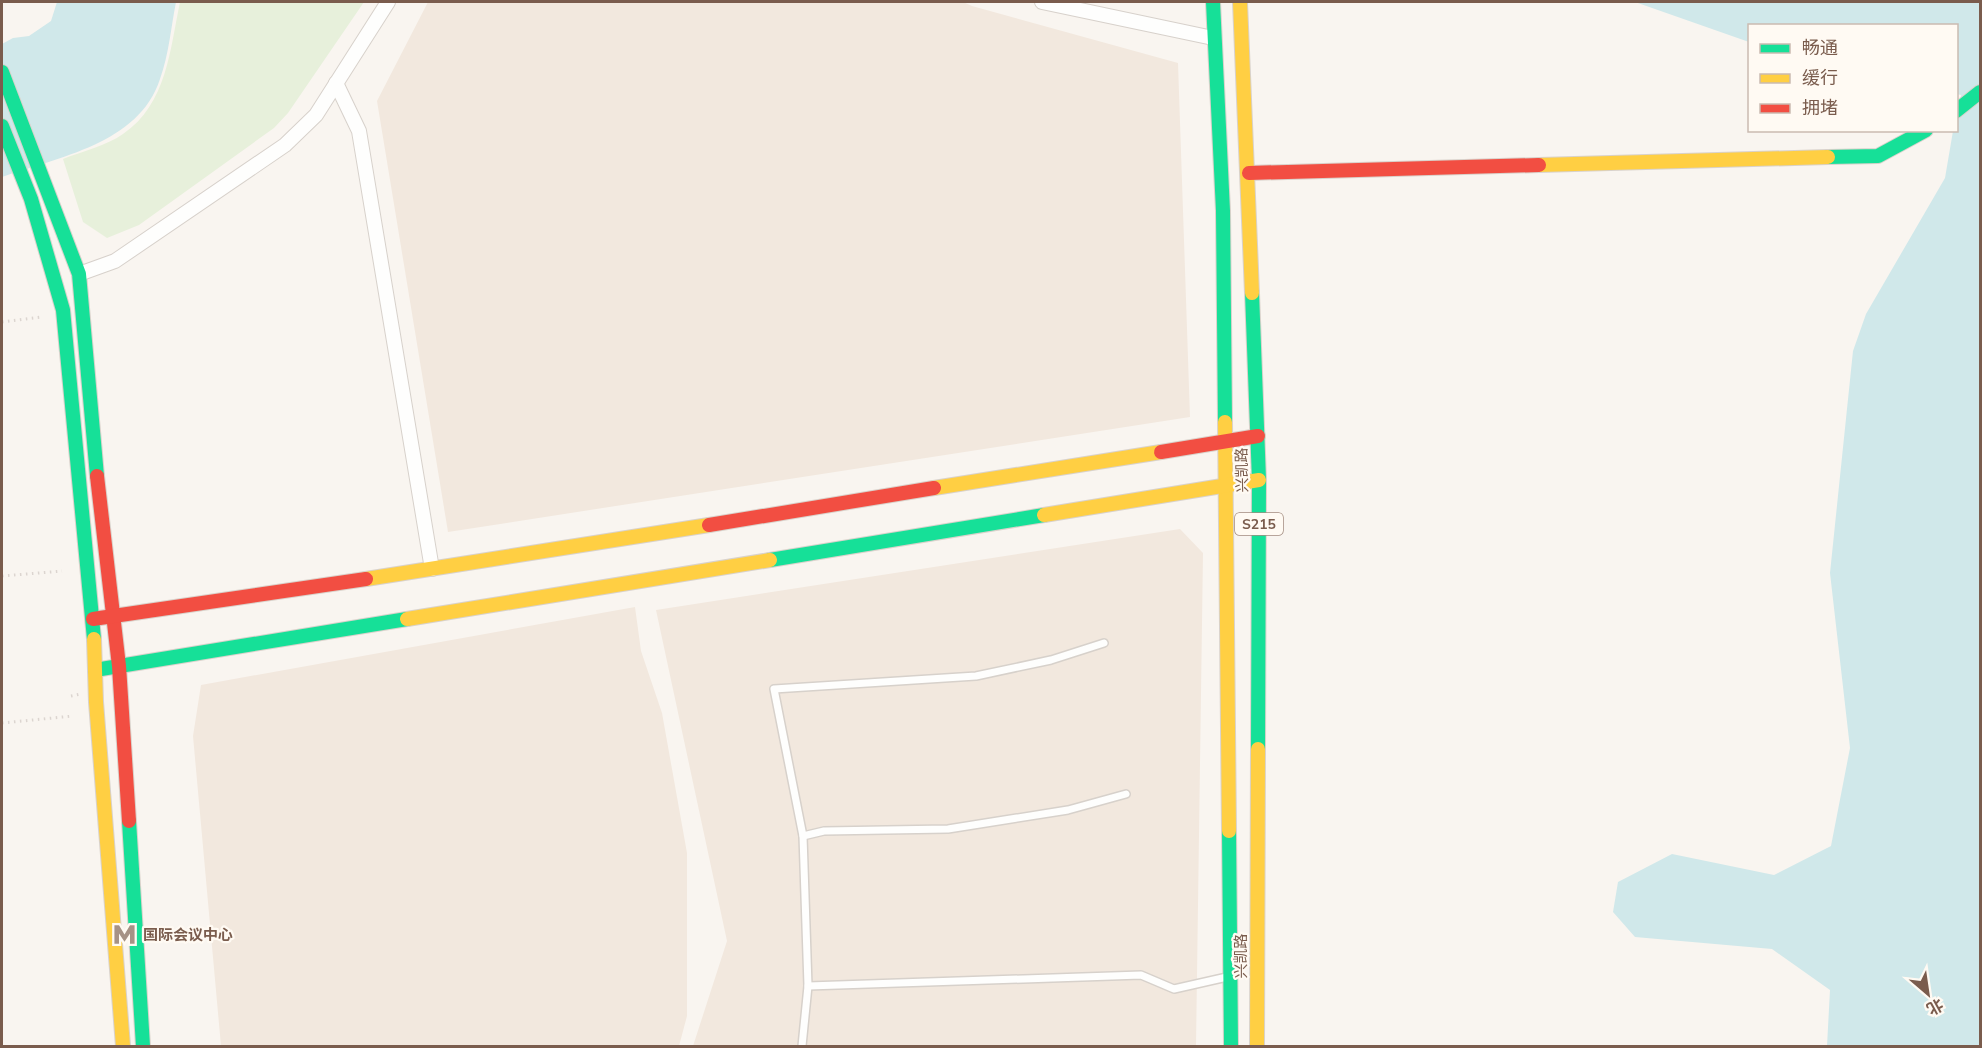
<svg xmlns="http://www.w3.org/2000/svg" width="1982" height="1048" font-family="'Nunito Sans','Noto Sans SC',sans-serif">
	<rect width="100%" height="100%" fill="#f9f5f0"/>
	<!-- residential -->
	<g fill="#f2e8de">
		<polygon points="428,2 963,2 972,6 1178,63 1190,417 448,532 377,101"/>
		<polygon points="1180,529 1203,553 1196,1046 693,1046 727,941 656,610"/>
		<polygon points="635,607 641,651 662,713 687,853 687,1016 679,1046 221,1046 193,736 201,685"/>
	</g>
	<!-- green -->
	<path fill="#e7f0db" d="M 180,2 L 364,2 L 288,113 L 274,128 L 139,225 L 107,238 L 83,222 L 63,159 C 83,151 106,146 123,134 C 167,104 170,49 180,2 Z"/>
	<!-- water -->
	<g fill="#d0e8ea">
		<path d="M 57,2 L 176,2 C 171,27 169,54 160,79 C 139,144 58,157 2,177 L 2,44 L 13,38 L 29,36 L 51,21 Z"/>
		<polygon points="1635,2 1980,2 1980,1046 1827,1046 1830,990 1772,949 1635,937 1613,912 1618,882 1672,854 1774,875 1831,846 1850,748 1830,573 1853,351 1866,314 1945,178 1953,131 1956,130 1961,95 1957,94 1956,26 1750,26 1749,42"/>
	</g>
	<g fill="none" stroke-linecap="round" stroke-linejoin="round">
		<defs>
			<g id="lane">
				<polyline points="803,836 824,831 948,829 1068,810 1126,794"/>
				<polyline points="808,986 1141,975 1174,989 1227,977"/>
				<polyline points="802,1046 808,986 803,836 774,689 976,676 1051,660 1104,643"/>
			</g>
			<g id="street">
				<polyline points="1042,2 1213,38"/>
				<polyline points="336,83 359,131 432,569"/>
				<polyline points="79,274 115,261 285,145 316,115 388,2"/>
			</g>
			<g id="fast">
				<polyline points="1213,2 1223,211 1225,422"/>
				<polyline points="2,72 79,274 97,476"/>
				<polyline points="1956,111 1980,92"/>
				<polyline points="2,126 31,199 63,310 94,639"/>
				<polyline points="1828,157 1878,156 1926,130"/>
				<polyline points="1252,293 1259,480 1258,749"/>
				<polyline points="770,560 1044,515"/>
				<polyline points="95,670 407,619"/>
				<polyline points="129,821 143,1046"/>
				<polyline points="1229,831 1231,1046"/>
			</g>
			<g id="slow">
				<polyline points="1240,2 1252,293"/>
				<polyline points="1539,165 1828,157"/>
				<polyline points="1225,422 1229,831"/>
				<polyline points="934,488 1161,452"/>
				<polyline points="1044,515 1259,480"/>
				<polyline points="366,579 709,525"/>
				<polyline points="407,619 770,560"/>
				<polyline points="94,639 96,702 123,1046"/>
				<polyline points="1257,1046 1258,749"/>
			</g>
			<g id="jam">
				<polyline points="1249,173 1539,165"/>
				<polyline points="1161,452 1258,436"/>
				<polyline points="97,476 119,666 129,821"/>
				<polyline points="709,525 934,488"/>
				<polyline points="93,619 366,579"/>
			</g>
		</defs>
		<!-- lane casing -->
		<use href="#lane" stroke="#d7d1cb" stroke-width="10"/>
		<!-- street casing -->
		<use href="#street" stroke="#d7d1cb" stroke-width="16"/>
		<!-- fast casing -->
		<use href="#fast" stroke="#d9d2cb" stroke-width="16"/>
		<!-- slow casing -->
		<use href="#slow" stroke="#d9d2cb" stroke-width="16"/>
		<!-- jam casing -->
		<use href="#jam" stroke="#d9d2cb" stroke-width="16"/>
		<!-- path -->
		<g stroke="#dcd5d0" stroke-width="3" stroke-dasharray="1.5 4.5" stroke-linecap="butt">
			<polyline points="2,322 42,317"/>
			<polyline points="2,576 62,571"/>
			<polyline points="71,696 81,694"/>
			<polyline points="2,723 73,716"/>
		</g>
		<!-- lane -->
		<use href="#lane" stroke="#fefefd" stroke-width="7"/>
		<!-- street -->
		<use href="#street" stroke="#fefefd" stroke-width="14"/>
		<!-- fast -->
		<use href="#fast" stroke="#16e098" stroke-width="14"/>
		<!-- slow -->
		<use href="#slow" stroke="#ffcf43" stroke-width="14"/>
		<!-- jam -->
		<use href="#jam" stroke="#f24e42" stroke-width="14"/>
	</g>
	<!-- icons -->
	<defs>
		<symbol id="metro-bare" viewBox="-9 -9 18 18"><path d="M-5.5 5V-5H-3L0 0L3-5H5.5V5H3V-.5L0 4L-3-.5V5Z" fill="#a69286" stroke="#fffaf3" stroke-width="2.5" paint-order="stroke"/></symbol>
	</defs>
	<g fill-rule="evenodd">
		<use href="#metro-bare" x="108" y="918" width="33" height="33"/>
	</g>
	<g text-anchor="middle" stroke-width="4.5" stroke-linejoin="round" paint-order="stroke">
		<!-- shield labels -->
		<rect fill="#fffaf3" stroke="#a28b7f" stroke-width="1.5" x="1235" y="513" width="48" height="22" rx="4.5"/>
		<g font-size="14" font-weight="bold" fill="#7a5c4d">
			<text x="1259" y="529">S215</text>
		</g>
		<!-- street labels -->
		<g font-size="15" fill="#7a5c4d" stroke="#fffaf3">
			<text transform="translate(1242 470) rotate(-91)" y="5">兴凯路</text>
			<text transform="translate(1241 956) rotate(-90)" y="5">兴凯路</text>
		</g>
		<!-- poi labels -->
		<g font-size="15" font-weight="bold" fill="#7a5c4d" stroke="#fffaf3" text-anchor="start">
			<text x="143" y="940">国际会议中心</text>
		</g>
	</g>
	<!-- border -->
	<rect width="1982" height="1048" fill="none" stroke="#7a5c4d" stroke-width="6"/>
	<!-- legend -->
	<rect x="1748" y="24" width="210" height="108" fill="#fffaf3" stroke="#cabbb1" stroke-width="1.5"/>
	<rect x="1760" y="44" width="30" height="9" fill="#16e098" stroke="#cabbb1" stroke-width="1.5"/>
	<text x="1802" y="54" font-size="18" fill="#7a5c4d">畅通</text>
	<rect x="1760" y="74" width="30" height="9" fill="#ffcf43" stroke="#cabbb1" stroke-width="1.5"/>
	<text x="1802" y="84" font-size="18" fill="#7a5c4d">缓行</text>
	<rect x="1760" y="104" width="30" height="9" fill="#f24e42" stroke="#cabbb1" stroke-width="1.5"/>
	<text x="1802" y="114" font-size="18" fill="#7a5c4d">拥堵</text>
	<!-- north arrow -->
	<g transform="translate(1928 994) rotate(151)" stroke="#fffaf3" stroke-width="4.5" paint-order="stroke">
	<path d="M0-4.5L10 22L0 15L-10 22Z" fill="#7a5c4d"/>
	<text y="-9" font-size="16" font-weight="bold" text-anchor="middle" fill="#7a5c4d">北</text>
	</g>
</svg>
